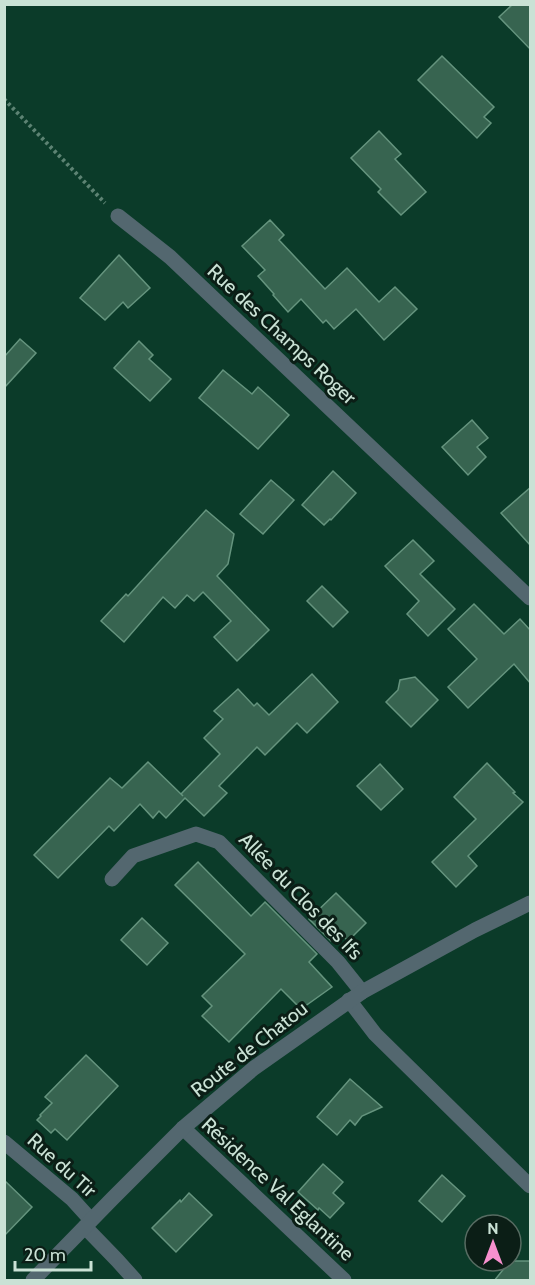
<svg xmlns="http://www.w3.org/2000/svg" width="535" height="1285" font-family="Cabin,sans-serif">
	<rect width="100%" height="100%" fill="#0b3b29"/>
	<!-- building -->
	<g fill="#376450" stroke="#65947e" stroke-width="1.5">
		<polygon points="513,4 531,4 531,50 499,17"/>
		<polygon points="442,56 494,107 484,117 491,123 477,138 418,80"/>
		<polygon points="379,131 401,154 395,159 426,192 401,215 378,192 381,189 351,158"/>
		<polygon points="270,220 284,235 279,240 325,289 347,268 379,302 395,287 417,309 384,340 356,309 334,329 326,320 323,323 301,299 288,312 273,295 274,294 258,276 265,270 242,246"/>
		<polygon points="119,255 150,288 128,308 123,302 105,320 80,298"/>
		<polygon points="20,339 36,353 4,388 4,357"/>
		<polygon points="139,341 153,355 149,359 171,379 150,401 114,368"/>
		<polygon points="223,370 252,394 258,387 289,415 258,449 199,398"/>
		<polygon points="472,420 488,438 477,447 486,457 468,475 442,447"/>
		<polygon points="333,471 356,493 331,520 330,519 324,525 302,505"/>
		<polygon points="271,480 294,500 263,534 240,514"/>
		<polygon points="531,487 531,546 501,513"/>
		<polygon points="206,510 234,534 228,564 217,576 269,630 237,661 214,637 231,621 203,592 194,601 187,595 175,608 163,597 124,642 101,621 126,594 128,596"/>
		<polygon points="413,540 434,561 420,574 455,609 428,636 407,614 419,601 385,566"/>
		<polygon points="322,586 348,612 333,627 307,601"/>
		<polygon points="474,604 504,634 520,619 531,631 531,684 514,664 468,708 448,687 477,659 448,629"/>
		<polygon points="312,674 338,702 307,733 297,723 265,755 257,747 219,786 227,793 204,816 185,798 166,818 159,811 153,818 140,804 114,831 109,826 58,878 34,855 110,778 122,788 148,762 183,796 181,794 220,754 204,738 223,719 214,711 238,689 254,706 257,703 269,715"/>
		<polygon points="415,677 438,700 411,727 386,702 398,690 400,680"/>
		<polygon points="487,763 515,792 513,793 523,802 468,856 477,866 456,887 432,862 476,819 454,797"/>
		<polygon points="380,764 403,789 381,810 357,786"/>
		<polygon points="198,862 251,916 265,902 317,954 309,962 332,987 301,1009 281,989 229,1042 202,1016 212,1006 202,996 245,954 175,885"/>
		<polygon points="336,893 366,923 348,941 339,932 331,941 309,919"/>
		<polygon points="142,918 168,943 147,965 121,940"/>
		<polygon points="86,1055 118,1086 67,1140 55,1129 51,1133 37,1120 41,1116 40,1115 52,1103 45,1097"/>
		<polygon points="350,1079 382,1107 362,1116 355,1125 350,1120 337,1135 317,1117"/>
		<polygon points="323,1164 343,1182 333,1193 344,1203 330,1218 319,1208 318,1210 298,1192"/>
		<polygon points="442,1175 465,1196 442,1222 419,1201"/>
		<polygon points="4,1180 32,1207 4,1236"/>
		<polygon points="189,1193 212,1215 176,1252 152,1228 180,1200 181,1202"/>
		<polygon points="510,1261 531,1261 531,1281 494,1281"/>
	</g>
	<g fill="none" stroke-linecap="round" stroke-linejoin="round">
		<!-- path -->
		<polyline stroke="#5d8373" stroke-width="4" stroke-dasharray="3 3" stroke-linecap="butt" points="4,99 105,203"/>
		<!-- minor -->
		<g stroke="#53676f" stroke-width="15">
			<polyline points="118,216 170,257 530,598"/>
			<polyline points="112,879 133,856 196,834 219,842 338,962 362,992"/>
			<polyline points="349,1000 375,1034 530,1186"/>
			<polyline points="183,1128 344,1280"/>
			<polyline points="4,1142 72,1199 91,1220"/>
			<polyline points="85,1227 117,1260 135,1280"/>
			<polyline points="33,1280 112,1199 183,1128 254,1068 362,992 475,930 530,903"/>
		</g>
	</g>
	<g text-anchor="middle" stroke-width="6" stroke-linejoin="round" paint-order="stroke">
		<!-- street labels -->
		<g font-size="20" fill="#cae2d5" stroke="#0b1e16">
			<text transform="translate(282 334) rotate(43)" y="7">Rue des Champs Roger</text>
			<text transform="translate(301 896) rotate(46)" y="7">Allée du Clos des Ifs</text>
			<text transform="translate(249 1049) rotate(-38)" y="7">Route de Chatou</text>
			<text transform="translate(62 1165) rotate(42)" y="7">Rue du Tir</text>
			<text transform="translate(278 1189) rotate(43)" y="7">Résidence Val Eglantine</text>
		</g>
	</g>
	<!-- border -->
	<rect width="535" height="1285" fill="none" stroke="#cae2d5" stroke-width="12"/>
	<!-- north arrow -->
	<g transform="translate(493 1243)"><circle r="28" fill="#0b1e16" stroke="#576c62" stroke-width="1.5"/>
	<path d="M0-4.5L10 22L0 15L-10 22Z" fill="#f790ce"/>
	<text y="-9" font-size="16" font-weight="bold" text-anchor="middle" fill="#cae2d5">N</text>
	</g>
	<!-- scale -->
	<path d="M15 1261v9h76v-9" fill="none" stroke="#cae2d5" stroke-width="3"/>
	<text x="24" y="1261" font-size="18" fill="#cae2d5" stroke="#0b1e16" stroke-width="4.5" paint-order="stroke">20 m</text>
</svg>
